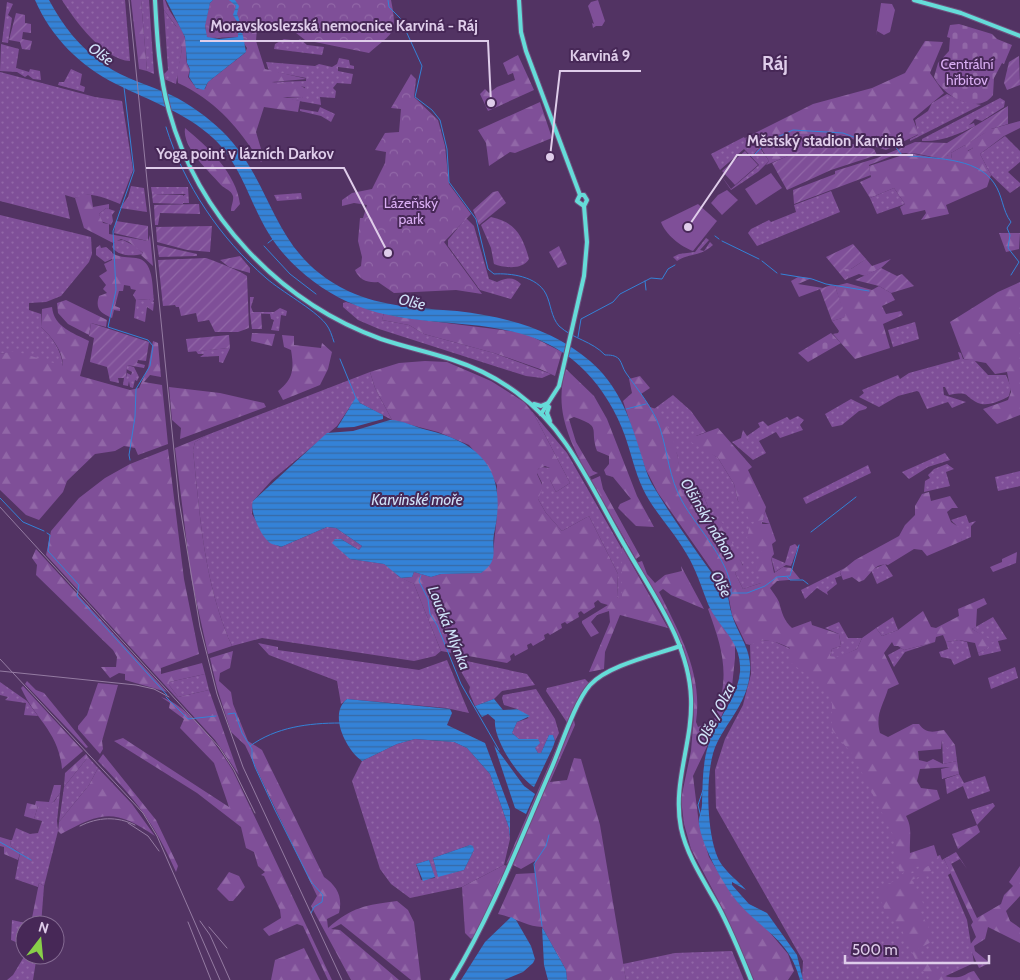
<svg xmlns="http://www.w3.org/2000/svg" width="1020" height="980" font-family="Cabin,sans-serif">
	<defs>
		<pattern id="grass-dots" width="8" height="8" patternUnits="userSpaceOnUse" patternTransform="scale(1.25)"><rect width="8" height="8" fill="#7f4f98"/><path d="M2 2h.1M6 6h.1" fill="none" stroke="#9167a7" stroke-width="1.8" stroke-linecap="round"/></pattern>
		<pattern id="forest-firs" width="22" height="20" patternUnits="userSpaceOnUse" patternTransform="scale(1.25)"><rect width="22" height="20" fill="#7f4f98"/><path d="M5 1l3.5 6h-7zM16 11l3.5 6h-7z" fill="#9167a7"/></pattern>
		<pattern id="cemetery-stones" width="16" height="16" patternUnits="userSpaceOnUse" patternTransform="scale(1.25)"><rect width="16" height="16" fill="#7f4f98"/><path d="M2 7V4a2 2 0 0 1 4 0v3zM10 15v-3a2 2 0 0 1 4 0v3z" fill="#9167a7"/></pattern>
		<pattern id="park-crowns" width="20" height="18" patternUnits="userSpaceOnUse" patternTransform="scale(1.25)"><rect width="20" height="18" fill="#7f4f98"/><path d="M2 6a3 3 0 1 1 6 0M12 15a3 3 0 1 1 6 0" fill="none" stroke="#9167a7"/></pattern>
		<pattern id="garden-furrows" width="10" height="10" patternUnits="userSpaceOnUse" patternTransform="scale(1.25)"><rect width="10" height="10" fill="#7f4f98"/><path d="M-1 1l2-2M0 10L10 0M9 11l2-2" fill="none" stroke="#9167a7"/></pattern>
		<pattern id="water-rules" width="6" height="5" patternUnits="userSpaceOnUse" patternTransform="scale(1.25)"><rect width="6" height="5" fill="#3482d7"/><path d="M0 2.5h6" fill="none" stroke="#396aa4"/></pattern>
	</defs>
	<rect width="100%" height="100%" fill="#523363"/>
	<!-- grass -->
	<g fill="url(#grass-dots)" fill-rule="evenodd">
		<path d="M 62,0 L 125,0 L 130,61 C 104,60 75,21 62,0 Z"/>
		<polygon points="141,0 149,0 154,74 147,71"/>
		<polygon points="7,2 13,4 8,15 12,18 8,43 2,42"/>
		<polygon points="164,10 178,29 182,49 176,84 164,79 163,75 168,70"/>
		<polygon points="284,39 298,41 300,39 307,45 324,47 322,55 274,49 275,44"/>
		<polygon points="1,44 19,49 16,68 29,72 30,69 40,71 41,80 33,79 28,75 25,77 17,72 0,71"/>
		<polygon points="339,58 349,60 350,65 354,66 354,69 338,67 338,71 353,74 351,84 337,83 333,88 336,91 335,98 320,97 321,105 283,98 302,98 305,87 272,82 306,81 306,78 269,71 266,62 315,66 319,64 332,67 337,64"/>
		<polygon points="71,69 82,74 80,85 85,87 84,92 58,85 59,82 64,82"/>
		<path d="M 0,72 L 95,97 L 122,101 L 133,170 L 120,204 C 107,199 89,190 75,198 L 65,195 L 70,219 L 0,201 Z"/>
		<polygon points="947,94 962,101 981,105 910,141 910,139 918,135 915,120 928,111 932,103"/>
		<path d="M 1000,98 L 1005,101 L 1004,107 L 982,121 L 975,119 L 969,125 L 974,123 L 975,126 C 959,134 942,142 922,141 L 922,139 Z"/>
		<polygon points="320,107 335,114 331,122 321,116 300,111 300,109 318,112"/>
		<polygon points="1005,136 1020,151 1020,162 1008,172 1020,183 1020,186 1010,193 991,175 980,154"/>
		<polygon points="744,137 748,143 759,147 752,157 760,148 769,161 758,172 731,190 720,174 731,189 759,165 744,149 720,170 711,154"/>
		<polygon points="131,186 144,188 147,212 120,208 128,197"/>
		<polygon points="151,187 188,187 189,203 183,203 183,196 186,194 152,194"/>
		<polygon points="894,188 905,204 877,214 870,198"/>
		<polygon points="831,191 840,212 757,246 748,233 751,229 769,220 771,222 796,212 794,205"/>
		<polygon points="301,193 302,199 277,201 274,195"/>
		<polygon points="106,208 115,211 112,215 113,221 111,225 101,221 99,214"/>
		<path d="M 0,215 L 91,237 L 92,254 L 89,262 L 61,296 L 46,302 L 29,303 L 29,310 L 41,314 L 41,327 C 52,337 62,351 63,367 L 15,352 L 0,354 Z"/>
		<path d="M 491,217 C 516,222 523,237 529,259 C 523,270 504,268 494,264 L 491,248 L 481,225 Z"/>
		<path d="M 466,218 L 474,226 L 489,279 L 497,282 C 506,278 513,276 521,284 L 511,299 L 480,290 L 448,246 L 448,240 Z"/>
		<path d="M 706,238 L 709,240 L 700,250 L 704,251 L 710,242 L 713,245 C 700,257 689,253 677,261 L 673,257 L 679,254 L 695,252 Z"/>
		<path d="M 123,240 L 137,247 L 143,254 C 132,256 119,257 112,247 L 115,241 Z"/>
		<polygon points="100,245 101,248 106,247 112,252 112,259 105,262 96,255 96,248"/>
		<polygon points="250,297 254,297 251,307 253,312 274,312 280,308 287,311 286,316 281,315 279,331 271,330 274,320 271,319 270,314 250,313"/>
		<polygon points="149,299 154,302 153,311 147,307 145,322 134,318 136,300"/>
		<polygon points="346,302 384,313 382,320 409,325 424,334 494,353 551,374 542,378 526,376 379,329 358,320 343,307 343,303"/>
		<polygon points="915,322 919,339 893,347 888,330"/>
		<polygon points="230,348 223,363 219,362 219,356 200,357 204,354 198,354 196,351"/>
		<path d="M 958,352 L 961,353 L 963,359 L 974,360 L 988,375 L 1006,375 L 1011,387 L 1009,396 C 1001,401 987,407 978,403 C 963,396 971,391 949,395 L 945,387 L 943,387 L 944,395 L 966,402 L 952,408 L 948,402 L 927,409 L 919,392 L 917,391 L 898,396 L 879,407 L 859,397 L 864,393 L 862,390 L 898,375 L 900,379 L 909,373 L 960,359 Z"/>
		<polygon points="127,365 134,367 139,377 137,381 135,380 133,388 130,387 129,381 128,386 123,385 124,378 126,378 127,373 131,375 132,372 126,369"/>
		<path d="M 370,372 L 375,388 L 392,420 L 360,403 L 356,398 L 337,426 L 272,480 L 253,501 L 252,514 L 269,542 L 281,547 L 327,527 L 336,528 L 362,546 L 359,550 L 341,539 L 350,559 L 384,564 L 393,569 L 398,576 L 414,584 L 441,651 L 435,656 L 414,661 L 262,638 L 232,646 C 204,584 200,517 193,450 L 195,442 L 207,435 Z"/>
		<polygon points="673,395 691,411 706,432 696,436 708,451 718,458 734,484 738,501 763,520 765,511 770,524 762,522 764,549 761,583 743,589 735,573 743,565 712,517 701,489 691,499 681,483 677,454 654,409"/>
		<polygon points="851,399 867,407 866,409 859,411 842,425 832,427 825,414"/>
		<polygon points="524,402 567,453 622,549 622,600 617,597 618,574 589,516 562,531 546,513 538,499 542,483 536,471 541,467 550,468 550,480 556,492 570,483 535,416"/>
		<polygon points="798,416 804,420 800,425 803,430 780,438 776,432 759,441 766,453 753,460 732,442 741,438 743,430 747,436 760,427 758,423 763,421 768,426 787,417 790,420"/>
		<polygon points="945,453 950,460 928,467 909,479 902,472"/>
		<polygon points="947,464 954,469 946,472 950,486 924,492 925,481 930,478 928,475 934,469"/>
		<polygon points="868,465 871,473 806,504 803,498"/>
		<polygon points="1020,471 1020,486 998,491 995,477"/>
		<polygon points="966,515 969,523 976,521 971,526 971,537 962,541 956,525 951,520"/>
		<polygon points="795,544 798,547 791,566 786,565 775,572 771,557 785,563 790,546"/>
		<polygon points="885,564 893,576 877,584 871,570"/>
		<polygon points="845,568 840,572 841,576 835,578 837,584 827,592 828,595 817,588 805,599 801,590"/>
		<polygon points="893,617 898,630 882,636 876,628"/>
		<path d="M 993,617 L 1007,639 L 998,641 L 1001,651 L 979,656 L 978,653 L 987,648 C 986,636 981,635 972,629 Z"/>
		<polygon points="839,622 848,638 862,638 857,649 838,658 830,656 832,649 841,646 839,634 825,628"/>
		<polygon points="757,640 773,641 791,649 836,683 855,748 909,869 940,855 942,860 956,852 967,869 960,859 951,864 948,858 944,859 951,873 948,875 967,920 974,963 937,980 802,980 803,961 716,808 715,770 725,739 743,705 751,674 750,645"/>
		<polygon points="959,640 967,642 971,657 954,665 951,659 941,657 939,652 948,649 946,642"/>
		<polygon points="935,642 905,652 894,667 888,655 901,648 904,650"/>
		<polygon points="258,643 278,647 278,650 419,670 447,660 469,713 446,708 347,699 341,704 337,681 269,655"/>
		<polygon points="457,659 527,674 535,685 502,691 494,699 475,706 469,692 470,687 455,661"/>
		<polygon points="1015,667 1018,678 991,689 988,678"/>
		<polygon points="205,674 209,690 178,697 169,685 169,682"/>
		<polygon points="585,679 589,683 568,724 546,691 547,688"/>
		<polygon points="0,682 27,701 38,716 24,715 26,703 5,700 8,697 0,695"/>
		<polygon points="536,689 555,719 559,733 555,741 553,735 549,735 541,753 538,753 530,740 519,739 512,733 517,722 529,718 517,709 504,705 502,698 503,695"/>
		<path d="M 415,739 L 454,742 L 467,748 L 490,774 L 509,828 L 510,839 L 504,865 L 462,887 L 410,898 L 391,884 L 380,869 L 352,781 L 362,761 L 397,744 ZM 470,845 L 474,850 L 464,870 L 438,876 L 433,858 ZM 429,860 L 435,878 L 421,880 L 416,864 Z"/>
		<polygon points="942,739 947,747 955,745 957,761 943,764"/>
		<polygon points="88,757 98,768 89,785 59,822 64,787"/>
		<polygon points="959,774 964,783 985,776 990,791 968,799 963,786 947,794 945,779"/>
		<polygon points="60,793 57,821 58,831 44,886 39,883 38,887 15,879 20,853 11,846 10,840 12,840 16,828 30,834 38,833 42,821 34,819 38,806 54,802"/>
		<polygon points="993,803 995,806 977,825 971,810"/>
		<polygon points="12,920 34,925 25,925 25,946 11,940"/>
		<polygon points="732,951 744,980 626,980 623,964 675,953"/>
		<polygon points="25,955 37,955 33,980 7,980 13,975"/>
	</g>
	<!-- forest -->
	<g fill="url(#forest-firs)">
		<polygon points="131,0 141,0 147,71 139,69"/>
		<path d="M 163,0 L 165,0 C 169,14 181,24 185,38 C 188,49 183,60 190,69 L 188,77 L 197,89 L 205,89 L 208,82 L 245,53 L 247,48 L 243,42 L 257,28 L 256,41 L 265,69 L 307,79 L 272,82 C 283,85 301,81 307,91 L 302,98 L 283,97 L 300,101 L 298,112 L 264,107 L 256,132 L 264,159 L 261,162 C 237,127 218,102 178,83 L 177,74 L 182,49 L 176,26 L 164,10 Z"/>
		<polygon points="925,41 943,42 930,73 944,93 913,119 919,134 886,150 840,135 766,165 769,161 761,148 754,155 759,147 748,143 745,138 813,104 872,88 905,73"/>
		<polygon points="518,55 534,90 488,111 480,94 485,89 489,93 497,87 515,80 513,73 508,75 503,63"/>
		<polygon points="540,102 552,138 515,153 510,152 489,166 486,143 478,130"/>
		<polygon points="1020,121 1020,128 1004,136 980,154 991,175 987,187 946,205 949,214 921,220 926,213 925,210 903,215 900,207 905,204 894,188 870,198 860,182 871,177 869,166 909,153 941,159 949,155 949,158 952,158 951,153 965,145 968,151 973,148 968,143 991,129"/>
		<path d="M 185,128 C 208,147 236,173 240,204 L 234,211 L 231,211 C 231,206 234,200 233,196 C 231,190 225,189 221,185 C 209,171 182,148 185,128 Z"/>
		<polygon points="81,194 91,195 93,207 109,204 109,209 106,208 99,214 103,223 109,224 109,234 148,241 150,235 153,266 141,255 143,253 129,242 121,239 113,243 84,228 75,198"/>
		<polygon points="999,233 1020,233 1019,249 1006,252"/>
		<path d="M 112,253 C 120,258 127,257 136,258 C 154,260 152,286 154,300 L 152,302 L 149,299 L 136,300 L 133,295 L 136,290 L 131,289 L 130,286 L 124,285 L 123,291 L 119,291 L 115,306 L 120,308 L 120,311 L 114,310 L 112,318 C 100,313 95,309 99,296 L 107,293 L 103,289 L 106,285 L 99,276 L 107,271 L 104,264 L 112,260 Z"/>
		<polygon points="866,259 872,266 891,259 881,268 865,276 859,274 849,278 843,269 851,269"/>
		<polygon points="798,277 812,278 798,284 823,288 799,297 791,281"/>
		<polygon points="1020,282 1020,415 997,424 983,409 1008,400 1011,392 1007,372 995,374 986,363 964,359 950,322 998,292"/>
		<polygon points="847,283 872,290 879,286 891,293 895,300 882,306 886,314 901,311 903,315 883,324 890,348 855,359 833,334 838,333 839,331 832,321 845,317 835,286"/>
		<polygon points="66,300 107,320 106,327 91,323 89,335 68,324 58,313 57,303"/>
		<path d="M 52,307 C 54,327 73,333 89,341 L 80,376 L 130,390 L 139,388 L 148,368 L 153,341 L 158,343 L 161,377 L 150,375 L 144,382 L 162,385 L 168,444 L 138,455 L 135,448 L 124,446 L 115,451 L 95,454 L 67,481 L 63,492 L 39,520 L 26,515 L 0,490 L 0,354 L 15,351 L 63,366 C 63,351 52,337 41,327 L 42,309 Z"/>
		<polygon points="384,313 399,317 525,333 562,352 555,376 540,369 494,353 424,334 409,325 382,320"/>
		<polygon points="252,333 275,334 272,346 251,341"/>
		<path d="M 282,335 L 294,336 L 294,345 L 321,348 L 322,343 L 332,352 L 328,369 L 320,385 L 283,400 L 278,391 C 294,379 294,368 291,350 L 284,347 Z"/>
		<polygon points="425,361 447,362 491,381 524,402 535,416 570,483 556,492 550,480 550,468 545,466 538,469 537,474 543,487 538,499 546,513 562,531 589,516 618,574 617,597 622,599 622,547 668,628 620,615 605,652 604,669 589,672 610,622 609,611 597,615 591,622 599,633 591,637 582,623 582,621 608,605 601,603 598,600 594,603 595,607 584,614 581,611 578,613 579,617 567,624 565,622 561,624 562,628 550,635 548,633 544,635 545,639 533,646 531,643 527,645 528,649 515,656 514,653 510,656 511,660 507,663 441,651 414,584 401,578 412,577 414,572 431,577 441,574 481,573 493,553 497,515 497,485 482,460 469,445 438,432 392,420 375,388 370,372 399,363"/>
		<path d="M 566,369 L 594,396 L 607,419 L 637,496 L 654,527 L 636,526 L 618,508 L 620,504 L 631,499 L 613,477 L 606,475 L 604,470 L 609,464 L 609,456 L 597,451 C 589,428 603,427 574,417 L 569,419 L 576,442 L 593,471 L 598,473 L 589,477 C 570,442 553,409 566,369 Z"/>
		<path d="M 640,376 L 650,388 L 641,394 L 650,407 L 659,410 C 666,424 674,438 677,454 C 682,476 677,478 691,498 L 701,489 L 712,517 L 723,523 L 743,566 L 735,573 L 743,589 L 761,583 L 756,567 L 762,560 L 760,554 L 763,549 L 754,549 L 747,538 L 750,524 L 770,524 L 776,541 L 772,544 L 774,554 L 771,558 L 774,573 L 783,567 L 791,568 L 800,579 L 777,581 L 770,588 C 773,593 777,597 779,602 C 782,613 784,621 792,628 L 811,621 L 812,625 L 839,634 L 841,646 L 832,649 L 830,656 L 838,657 L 857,649 L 862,638 L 876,628 L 882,636 L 898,630 L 923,611 L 931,627 L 936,628 L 959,616 L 958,609 L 984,598 L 987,604 L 977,609 L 976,627 L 972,629 L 995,642 L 987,643 L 988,648 L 978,653 L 975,643 L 959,640 L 946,642 L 943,635 L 936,637 L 935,642 L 904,650 L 898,646 L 894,646 L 892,642 L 884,653 L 899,684 L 888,689 C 883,706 875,714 880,733 L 888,737 L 913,724 L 919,724 C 926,734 933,732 944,730 L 955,745 L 947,748 L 942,740 L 941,749 L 918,751 L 919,760 L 927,762 L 933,759 L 943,764 L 957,761 L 959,774 L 942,779 L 941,769 L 950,767 L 920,769 L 917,781 L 921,788 L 937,790 L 940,799 L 906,816 C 913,829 909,839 910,853 L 934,845 L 938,858 L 900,874 L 896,860 L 896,841 L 853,755 L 832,730 L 832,702 L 828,691 L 790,662 L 790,648 C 777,642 764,636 750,645 L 746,644 L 732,615 L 728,593 L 658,493 L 645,468 L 623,401 L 632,393 L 629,379 Z"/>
		<polygon points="169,387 220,393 264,403 266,407 180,439 181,428 172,420"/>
		<polygon points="718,428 752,467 748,470 766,507 763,520 751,522 738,501 734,484 718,458 691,442 696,436"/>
		<path d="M 207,435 L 195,442 L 193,450 C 200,517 204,584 232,646 L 208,654 L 191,577 L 175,448 Z"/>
		<polygon points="168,449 184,579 199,654 161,668 161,674 202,663 205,674 169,682 169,685 178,697 209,690 239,775 215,740 46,555 51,531 79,498 105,478 130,464"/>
		<polygon points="600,476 603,489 640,556 636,559 591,480"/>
		<path d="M 929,492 L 931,501 L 950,496 L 958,508 L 952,508 L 947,512 L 951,522 L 960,528 L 962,541 L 927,556 L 922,550 L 914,549 L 888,565 C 876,562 871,573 864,580 L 859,582 L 852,577 L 843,580 L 840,572 L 855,560 L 899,536 L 905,525 L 915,515 L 915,506 L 922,494 Z"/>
		<polygon points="36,549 167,692 125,680 125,674 119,673 110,678 101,667 116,667 117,657 113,650 36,575 37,565 32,558"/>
		<polygon points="1017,552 1016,563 993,572 990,567 1002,562 1002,559"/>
		<path d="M 642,561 L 647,574 L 655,583 L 665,575 L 682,571 L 681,566 L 704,609 L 671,595 L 663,589 L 659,592 C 680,634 703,674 696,722 L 698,727 L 714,720 C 731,677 723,650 708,609 L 711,607 L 735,643 L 735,658 L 731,696 L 693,776 L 699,824 L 709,857 L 731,893 L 741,906 L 761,922 L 788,954 L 794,971 L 788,980 L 754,980 L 725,913 L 691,849 L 684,824 L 681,799 L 691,751 L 694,714 L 689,667 L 683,647 L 636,563 Z"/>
		<path d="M 233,651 L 230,668 L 220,673 L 219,681 L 231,692 L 233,704 L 248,741 L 262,750 L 324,877 C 337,886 343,897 339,913 L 327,919 L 328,928 C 352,907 366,905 397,901 L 408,910 L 414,922 L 421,980 L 411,980 L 341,924 L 331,929 L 340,930 L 399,980 L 351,980 L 311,906 L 317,896 L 245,745 L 231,732 L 217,688 L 210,658 Z"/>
		<polygon points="27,681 36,690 44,693 88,747 86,748 25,684"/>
		<polygon points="98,683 118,685 102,741 103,749 100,754 78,729 78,726 87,715"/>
		<path d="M 23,686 L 83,751 L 62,769 C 59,732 35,719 21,688 Z"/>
		<path d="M 161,697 C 188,705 219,747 233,771 L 332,980 L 328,980 L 303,926 L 297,924 L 269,936 L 263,929 L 281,918 L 280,910 L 264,876 L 261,875 L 265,872 L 258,866 L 254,852 L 246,848 L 241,827 L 197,793 L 114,741 L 123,738 L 229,807 L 214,763 L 180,728 L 184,719 L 169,708 L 170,703 Z"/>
		<path d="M 574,720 L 575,725 L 550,782 L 567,780 L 574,758 L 581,759 L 600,825 L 626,980 L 567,980 L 566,970 L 542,927 C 525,926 514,917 498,914 L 516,874 L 535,873 L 535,861 L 521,869 L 513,865 Z"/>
		<polygon points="565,728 511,859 506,864"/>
		<polygon points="86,754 88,757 64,787 65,773"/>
		<path d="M 103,754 L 156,820 L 178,866 L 176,872 C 154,822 135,799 98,761 Z"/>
		<path d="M 98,768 L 132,804 L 155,836 C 115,809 103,811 61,834 L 58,831 L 59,822 L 89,785 Z"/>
		<polygon points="54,785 61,785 60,793 49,808 38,806 34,819 24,816 27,803 35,805 36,801 49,802"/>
		<polygon points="977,825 980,832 958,849 952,834"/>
		<polygon points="0,837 10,840 11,846 20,853 18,860 4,854 4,847 0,846"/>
		<polygon points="948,857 977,918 1001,904 1004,895 1013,886 1009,882 1020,866 1020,896 1006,911 1010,921 1020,928 1020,943 988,927 985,939 974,946 975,951 990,963 979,968 969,946 976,937 971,925 973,922 944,859"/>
		<polygon points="504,865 507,866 476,935 471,939 465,933 462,887"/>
		<path d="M 929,866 L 931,871 L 912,880 L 924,905 L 920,911 L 935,940 L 918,949 C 929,964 938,980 959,977 C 965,976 968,972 974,971 L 980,980 L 935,980 L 926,975 L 917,963 L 901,928 L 886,913 L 876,889 Z"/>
		<polygon points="229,872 239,876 245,887 233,901 229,901 217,889"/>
		<polygon points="39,883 44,886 41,925 31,923"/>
		<polygon points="304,948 320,980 271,980 275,960"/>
	</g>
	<!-- cemetery -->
	<g fill="url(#cemetery-stones)">
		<path d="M 959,24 L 992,34 L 997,39 L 1012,45 L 1004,64 L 1002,63 L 994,78 L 993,95 C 978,116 943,96 934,77 L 938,63 L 949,51 L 950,38 L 947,37 L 950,25 Z"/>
		<polygon points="831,333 841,343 808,362 798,353"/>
	</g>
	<!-- park -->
	<g fill="url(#park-crowns)">
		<path d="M 213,0 L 391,0 C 398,35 393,32 369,53 L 305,40 L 291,29 L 260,25 L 244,42 L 241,37 L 209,38 L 206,36 L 205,23 L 210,3 Z"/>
		<path d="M 411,74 L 416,79 L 414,97 L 438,120 L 445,146 L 449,184 L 471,214 L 444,242 L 482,294 L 456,290 L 394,293 L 378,282 C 368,283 359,280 355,270 L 361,266 L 362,257 L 358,241 L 360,218 L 363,218 L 367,205 L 354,203 L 342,206 L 342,200 L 352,193 L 372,189 L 385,163 L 386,152 L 375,150 L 385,133 L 399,132 L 401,109 L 391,108 Z"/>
	</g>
	<!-- garden -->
	<g fill="url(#garden-furrows)">
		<polygon points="16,13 25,15 25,23 31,24 31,33 23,32 22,39 32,41 30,50 22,49 20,42 9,40"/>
		<polygon points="1019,56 1020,85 1007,90 1004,83 1009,62"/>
		<path d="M 1008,106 L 1008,124 L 991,129 L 991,132 L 985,133 L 970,142 L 973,148 L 967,151 L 965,145 L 951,153 L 952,159 L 949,159 L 948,155 L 946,159 C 934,158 920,153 907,153 C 895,153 881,161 869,165 L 871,175 L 794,204 L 793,190 L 835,174 L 835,171 L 877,158 L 915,142 L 947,143 Z"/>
		<polygon points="838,137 837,142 860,145 874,149 877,155 831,170 787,190 772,163 822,141"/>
		<polygon points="498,191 506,203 479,225 473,210 493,192"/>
		<polygon points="152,194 183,195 183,204 153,203"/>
		<polygon points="199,204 200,214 160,213 158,225 155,225 154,205"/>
		<polygon points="116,221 148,226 148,241 114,233"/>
		<polygon points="212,226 210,252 187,250 157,242 156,227"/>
		<polygon points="853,244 866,259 851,269 844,269 849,278 845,280 826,257"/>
		<polygon points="157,245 197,254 197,256 159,257"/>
		<polygon points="559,246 567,264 558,268 549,252"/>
		<polygon points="240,256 250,268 250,273 229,267 220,260"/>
		<path d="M 206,258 C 212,260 243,272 247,276 L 249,328 L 238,332 L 215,332 L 209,320 L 198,322 L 196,313 L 181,316 L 179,307 L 176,307 L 175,305 L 163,306 L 158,260 Z"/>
		<polygon points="881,268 897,276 902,274 914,286 891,293 879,286 855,280"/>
		<polygon points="831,285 835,286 846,317 832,321 820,289"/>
		<polygon points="250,313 261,313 262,329 252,329"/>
		<polygon points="91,323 149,342 146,361 138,360 137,363 145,365 144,368 127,365 126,378 118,378 119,383 110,381 107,367 90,362 94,338 89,336"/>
		<polygon points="229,335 230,348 188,352 186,339"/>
	</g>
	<!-- pitch -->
	<g fill="#7f4f98">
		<polygon points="598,0 605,21 602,26 596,26 593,28 592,23 594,24 588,6 591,2"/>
		<polygon points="881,3 892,4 895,10 890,32 884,35 877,31 876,36"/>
		<polygon points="745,151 758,165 735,185 722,171"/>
		<polygon points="771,173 782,188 756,205 745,189"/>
		<polygon points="727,190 738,200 722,215 711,203 718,195"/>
		<path d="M 698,204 L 717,221 L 693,251 C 681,247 665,234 661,222 Z"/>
	</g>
	<!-- water -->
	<g fill="url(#water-rules)">
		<path d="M 35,0 L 49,0 C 63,26 80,48 105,65 C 125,79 149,85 171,95 C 190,104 207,117 222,131 C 276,184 269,253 348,291 C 382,307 420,308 457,311 C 506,317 551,328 590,361 C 617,384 629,415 639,448 C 643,460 646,473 652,484 C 675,523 702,559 728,596 C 729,602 730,609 732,615 C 738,635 752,649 750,672 C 748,701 729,719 717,743 C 704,768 706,838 720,862 C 726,872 738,881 746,890 L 732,882 L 732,885 L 749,904 L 767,913 L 797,955 L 803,980 L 800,980 C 790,941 765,932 740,905 C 725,888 702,847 699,824 C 698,818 702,810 702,804 C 703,776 702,754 715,729 C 724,711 738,693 740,672 C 742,640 719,629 708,604 C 701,586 696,569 686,553 C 673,530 654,512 643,489 C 635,472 631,453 625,436 C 617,413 602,388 585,371 C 520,304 425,338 348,302 C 317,288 287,263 269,234 C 249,202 242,165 213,138 C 185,112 150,101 116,84 C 80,66 51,37 35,0 Z"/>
		<path d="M 166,0 L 213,0 L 210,3 L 205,26 L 207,37 L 219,39 L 238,37 L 238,23 L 233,15 L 236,6 L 229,0 L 235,0 L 239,6 L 237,14 C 240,19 246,50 246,52 L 208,82 L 204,90 L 196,88 L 189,77 L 190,69 L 187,63 L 185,37 Z"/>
		<polygon points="356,397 360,403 383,415 383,419 354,427 337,428"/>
		<path d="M 390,420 C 402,420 415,427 427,430 C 486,444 507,475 494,534 C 491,550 500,560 481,573 L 441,574 L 431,577 L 414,572 L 412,577 L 401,578 L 384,564 L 350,559 L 332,543 L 335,539 L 341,539 L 359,550 L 362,546 L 336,528 L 327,527 L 281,547 C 278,545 273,545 270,543 C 261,537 249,510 253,501 L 327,433 L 353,431 Z"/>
		<path d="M 347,699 L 450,709 L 452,713 L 447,725 L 485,743 L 510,810 L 510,838 L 509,828 L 490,774 L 467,748 L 454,742 L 415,739 L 397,744 L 362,761 C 346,750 328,714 347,699 Z"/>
		<path d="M 494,699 L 503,710 L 517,709 L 530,716 L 517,722 L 512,733 L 519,739 L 538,739 L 540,743 L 535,748 L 538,753 L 541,753 L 549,735 L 553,735 L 555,741 L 553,747 L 534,787 C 518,777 493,739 495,720 L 488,714 L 482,717 L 475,706 Z"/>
		<polygon points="494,745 524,786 535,794 526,814 515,808"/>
		<polygon points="470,845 473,846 474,850 464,870 438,877 433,858"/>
		<polygon points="429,860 435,877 423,881 416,864"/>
		<polygon points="511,917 516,920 531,946 535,959 533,963 523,972 504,980 461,980 485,942"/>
		<polygon points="542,927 566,970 567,980 548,980 544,965"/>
	</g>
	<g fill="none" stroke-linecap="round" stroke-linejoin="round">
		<!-- stream -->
		<g stroke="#3482d7" stroke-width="1">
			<path d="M 388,0 L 389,7 L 400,18 L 422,66 L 415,97 L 432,110 L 440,120 L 447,149 L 449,182 L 476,219 L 488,269 L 494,274 C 510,273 537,276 546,294 C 551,304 551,317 559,326 C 573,339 592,341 605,355 C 610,355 615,355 619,359 C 622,363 623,369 626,373 C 638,390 653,408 660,428 C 668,453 669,478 682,501 C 696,527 734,565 731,595 L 728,597"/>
			<polyline points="124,87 134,171 113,231 116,290 108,327 148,340 153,346 150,366 136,389 135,417 129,455 130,460"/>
			<path d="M 166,127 C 184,185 220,238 266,278 C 282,292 314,309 326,324 C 330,329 332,336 334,342"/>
			<path d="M 771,140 L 793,130 L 843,133 L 867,142 L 885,140 L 894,145 L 902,155 C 931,159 976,156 994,183 C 1003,196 1002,210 1011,222 L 1007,228 L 1010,235 L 1008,248 L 1019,262 L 1011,275"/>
			<polyline points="753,156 767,142"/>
			<polyline points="715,236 719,239"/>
			<polyline points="722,241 759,259"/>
			<polyline points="268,243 273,239"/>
			<polyline points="264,246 290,274 316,294"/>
			<polyline points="762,261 777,273"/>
			<polyline points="781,274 812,279 826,284 869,291"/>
			<polyline points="645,281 646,290"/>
			<polyline points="578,337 581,319 613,302 620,294 651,278 662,279 668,269 675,265"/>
			<polyline points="340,359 356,398"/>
			<polyline points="626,409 646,404"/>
			<polyline points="0,498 23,522 44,531"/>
			<polyline points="811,532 856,497"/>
			<polyline points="47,533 50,535 48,551 79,585 77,596 167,695"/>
			<polyline points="421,575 419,581 428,599 430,614 437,625 461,684 499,750"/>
			<polyline points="787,577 790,580 803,580 808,584"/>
			<polyline points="732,593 747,593 765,586 777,577 790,576 799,545"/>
			<polyline points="166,697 188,719 216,716"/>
			<polyline points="228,714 235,713 242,733 252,749 252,758 255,767 275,810 311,882 323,895 322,902 314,907 311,913"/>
			<path d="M 250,746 C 276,727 309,723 340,723"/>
			<polyline points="701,817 698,805 703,790"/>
			<polyline points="0,842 31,860"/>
			<polyline points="542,926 534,864 546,846 549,835"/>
		</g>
		<defs>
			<g id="major">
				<path d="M 155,0 C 157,37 159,75 169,111 C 198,216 279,302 381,339 C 405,347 429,352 453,360 C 499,375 539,404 566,444 C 588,476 605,512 625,546 C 652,594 689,642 691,698 C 693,743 672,783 681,828 C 687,856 704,881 718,906 C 731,930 741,955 751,980"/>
				<polyline points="519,0 521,32 526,51 580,195"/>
				<polyline points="914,0 961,13 1020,36"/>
				<polyline points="580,195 584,195 587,200 584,206"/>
				<polyline points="580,195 577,201 584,206"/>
				<polyline points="534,404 541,406 548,403"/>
				<polyline points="549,407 547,413 550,421"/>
				<polyline points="541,414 559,386 584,276 587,242 584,206"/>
				<path d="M 452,980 C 493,912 520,840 552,767 C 561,746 575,702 590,685 C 608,665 655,655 680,646"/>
			</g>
		</defs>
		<!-- major casing -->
		<use href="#major" stroke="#6e527e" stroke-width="6"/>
		<!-- major -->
		<use href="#major" stroke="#65dcd9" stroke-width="4"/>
		<!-- rail -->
		<g stroke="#947ba2" stroke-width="1">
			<polyline points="129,0 179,501 200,627 217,694 243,767 342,980"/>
			<polyline points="0,507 219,747 234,770 255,813"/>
			<polyline points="0,659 143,813 157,836 220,980"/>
			<polyline points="0,671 136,685 154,689 169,697"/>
			<polyline points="128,823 148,836 159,851"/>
			<path d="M 80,826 C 98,817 117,816 135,825"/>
			<polyline points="200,921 210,935 230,980"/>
			<polyline points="188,922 211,980"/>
			<polyline points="209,927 227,948"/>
		</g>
	</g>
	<g text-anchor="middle" stroke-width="4" stroke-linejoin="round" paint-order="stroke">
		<!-- park labels -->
		<g font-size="14" fill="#dbaff5" stroke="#472857">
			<text x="967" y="69">Centrální<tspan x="967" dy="16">hřbitov</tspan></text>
			<text x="411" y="208">Lázeňský<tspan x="411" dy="16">park</tspan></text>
		</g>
		<!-- water labels -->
		<g font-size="15" font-style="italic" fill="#d0e3f9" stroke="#472857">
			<text transform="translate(101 54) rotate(36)" y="5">Olše</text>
			<text transform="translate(412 302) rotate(13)" y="5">Olše</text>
			<text x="417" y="505">Karvinské moře</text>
			<text transform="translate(708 519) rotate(59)" y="5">Olšinský náhon</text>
			<text transform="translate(721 584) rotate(61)" y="5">Olše</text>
			<text transform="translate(449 628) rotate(68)" y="5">Loucká Mlýnka</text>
			<text transform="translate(716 714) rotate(-63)" y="5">Olše / Olza</text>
		</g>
		<!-- district labels -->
		<g font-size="19" font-weight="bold" fill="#dfcdea" stroke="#472857">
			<text x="775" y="70">Ráj</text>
		</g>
	</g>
	<!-- callouts -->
	<path fill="none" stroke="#dfcdea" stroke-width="2" d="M491 103L488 41H200M550 157L560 71H641M688 227L737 155H913M388 253L344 168H146"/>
	<g fill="#dfcdea" stroke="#472857" stroke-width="2">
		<circle cx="491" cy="103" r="5"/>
		<circle cx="550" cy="157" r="5"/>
		<circle cx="688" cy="227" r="5"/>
		<circle cx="388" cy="253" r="5"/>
	</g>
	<g font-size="15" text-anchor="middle" font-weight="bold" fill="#dfcdea" stroke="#472857" stroke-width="4" stroke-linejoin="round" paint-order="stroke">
		<text x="344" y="31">Moravskoslezská nemocnice Karviná - Ráj</text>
		<text x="600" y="61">Karviná 9</text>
		<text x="825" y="146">Městský stadion Karviná</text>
		<text x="245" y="159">Yoga point v lázních Darkov</text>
	</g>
	<!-- north arrow -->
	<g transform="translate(40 940) rotate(16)"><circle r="24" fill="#472857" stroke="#846a92"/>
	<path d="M0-4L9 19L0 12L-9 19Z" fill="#88cf49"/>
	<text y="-8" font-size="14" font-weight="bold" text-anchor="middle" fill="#dfcdea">N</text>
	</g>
	<!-- scale -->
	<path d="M845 955v8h144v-8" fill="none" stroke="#dfcdea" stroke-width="2.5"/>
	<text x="852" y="955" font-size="15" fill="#dfcdea" stroke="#472857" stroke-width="4" paint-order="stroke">500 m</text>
</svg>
